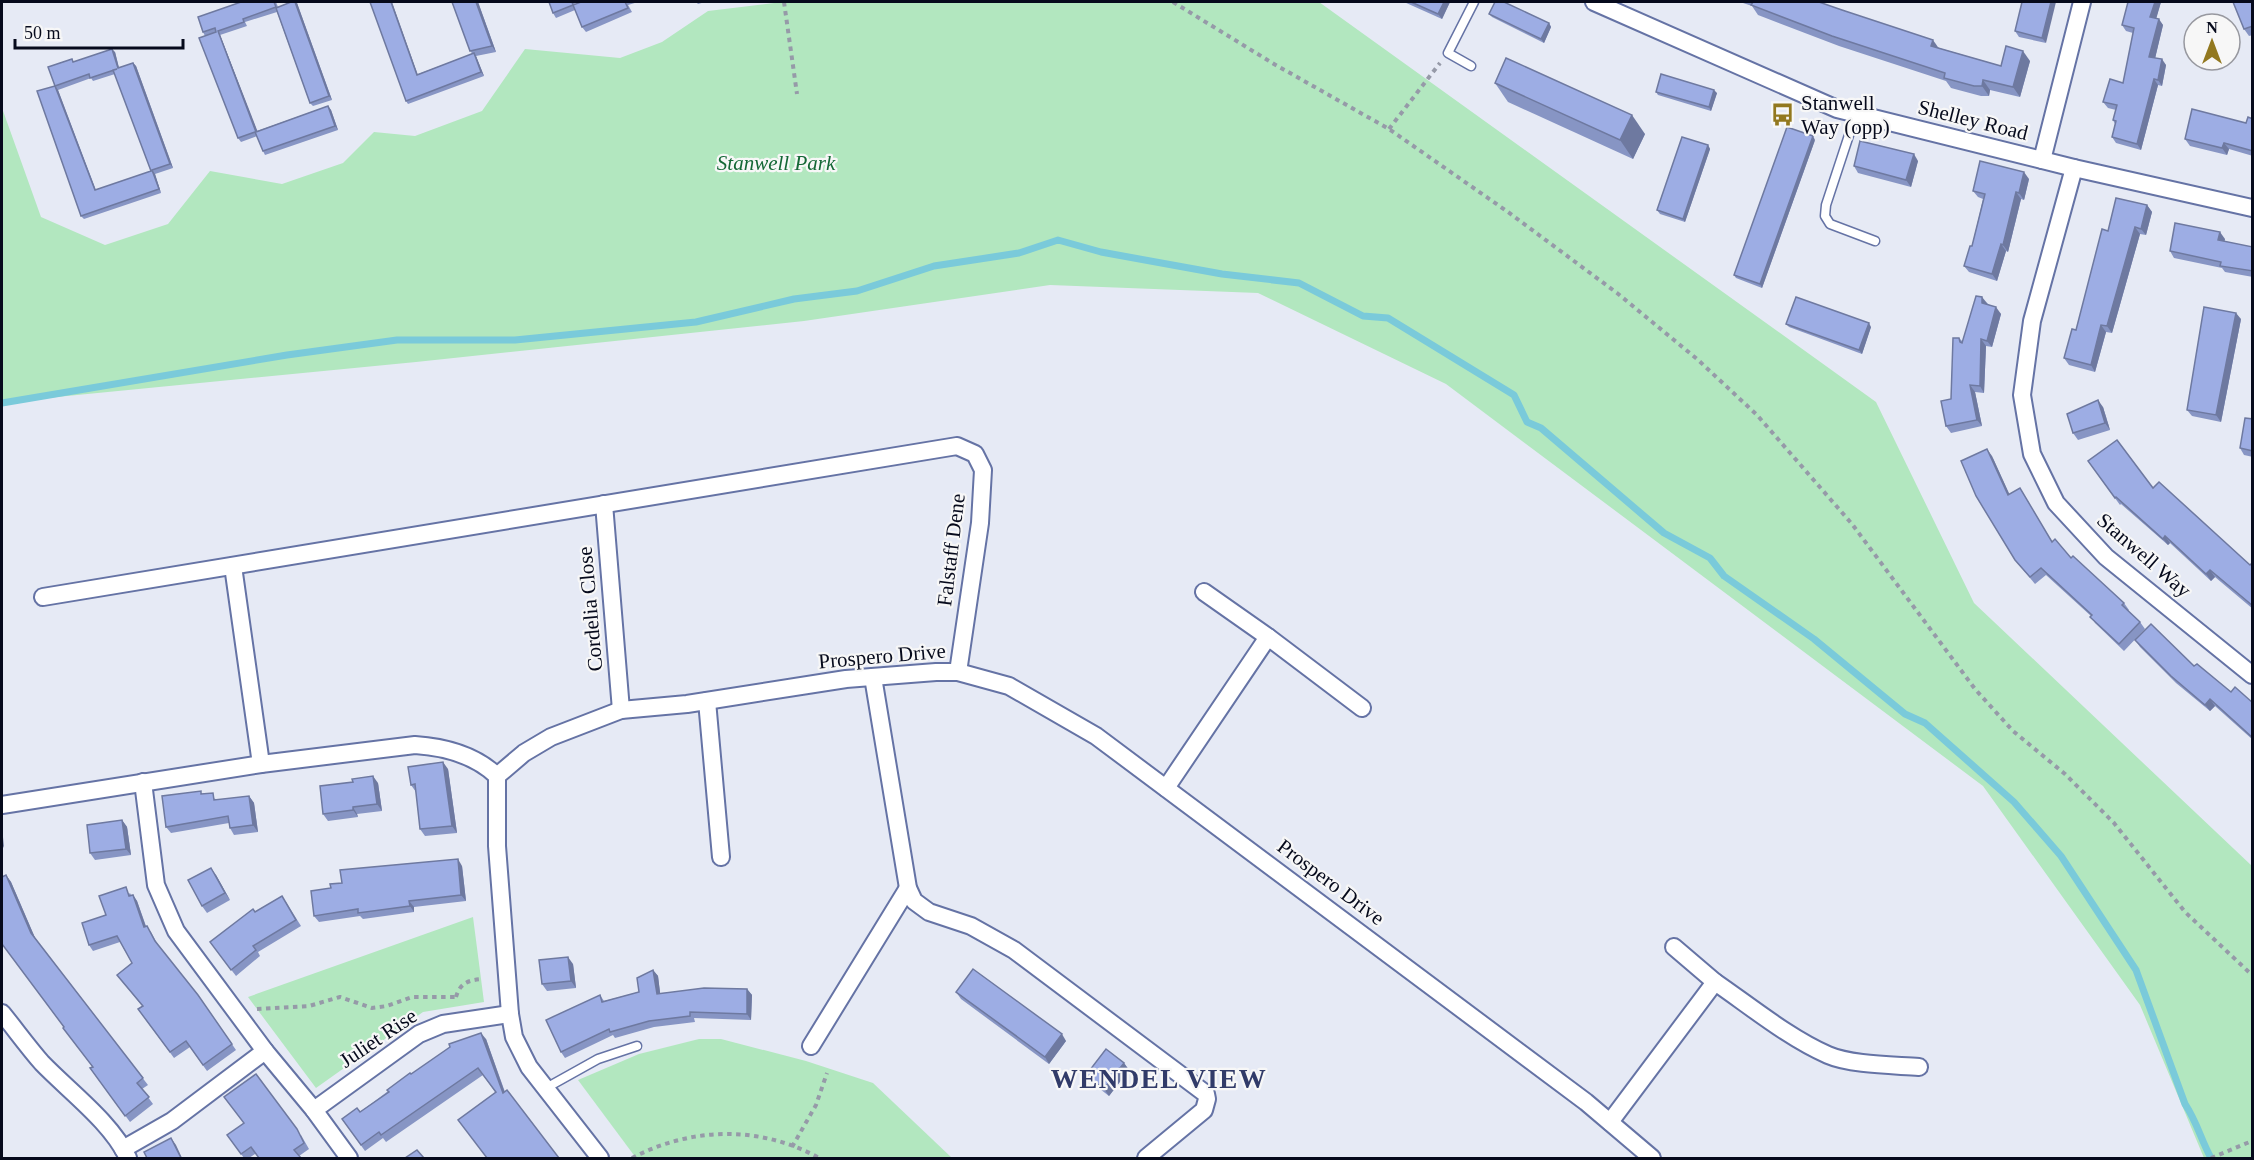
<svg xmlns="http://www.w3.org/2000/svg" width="2254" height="1160" font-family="Georgia,serif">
	<rect width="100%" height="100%" fill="#e6eaf5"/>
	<!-- green -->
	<g fill="#b2e7bf">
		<polygon points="782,2 1319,2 1876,402 1974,603 2252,866 2252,1158 2204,1158 2140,1005 1983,786 1446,384 1258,293 1050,285 804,321 416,362 26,400 2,406 2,108 41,217 105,245 168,224 210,171 282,184 343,163 374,132 415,136 482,111 525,49 620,58 662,42 708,11"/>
		<polygon points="473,917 484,1002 423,1012 316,1088 248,997"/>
		<polygon points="699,1039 721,1039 806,1061 873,1083 952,1158 636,1158 578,1080 639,1054"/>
	</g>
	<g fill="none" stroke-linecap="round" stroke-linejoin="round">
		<!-- stream -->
		<path stroke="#7acada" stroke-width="7" d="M 2,403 L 287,355 L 397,340 L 515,340 L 696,322 L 794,299 L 857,291 L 934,266 L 1019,253 L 1058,240 L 1101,252 L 1222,274 L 1299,283 L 1363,316 L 1388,318 L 1514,395 L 1527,422 L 1541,428 L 1664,533 L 1710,558 L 1724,576 L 1814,639 L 1905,714 L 1925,723 L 2014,802 L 2061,856 L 2136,970 L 2185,1104 C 2197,1122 2201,1140 2211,1158"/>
		<defs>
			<g id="lane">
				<polyline points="1471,66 1448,53 1474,2"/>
				<polyline points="1856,114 1826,205 1825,216 1830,224 1875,241"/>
				<polyline points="546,1088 598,1059 637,1046"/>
			</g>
			<g id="street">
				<polyline points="1594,2 1837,109 2074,168 2252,208"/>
				<polyline points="2042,160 2082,2"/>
				<polyline points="2074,168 2032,321 2022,395 2032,454 2056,503 2106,557 2252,675"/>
				<polyline points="604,504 621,710"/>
				<polyline points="233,566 261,764"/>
				<polyline points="1204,592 1268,637 1362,708"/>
				<polyline points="43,597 957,446 975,454 983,470 980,523 958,672"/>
				<polyline points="873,677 908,888 914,901 929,912 971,926 1014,950 1206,1094 1207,1099 1204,1110 1146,1158"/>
				<polyline points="707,701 721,857"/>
				<polyline points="143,782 156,885 176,931 265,1051 314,1110 349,1158"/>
				<polyline points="1166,788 1268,637"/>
				<path d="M 2,805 L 261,764 L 415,745 C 445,747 475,755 497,776"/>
				<polyline points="1674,947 1715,982"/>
				<path d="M 2,1013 C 15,1029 28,1047 42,1063 C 70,1092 111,1122 128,1158"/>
				<polyline points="811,1046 908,888"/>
				<polyline points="314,1110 419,1034 443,1024 510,1014"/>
				<path d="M 1610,1122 L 1715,982 C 1750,1006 1789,1038 1828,1055 C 1851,1065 1893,1065 1919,1067"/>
				<polyline points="123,1149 172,1121 265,1051"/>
				<polyline points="600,1158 529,1067 514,1037 510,1014 497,846 497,776 524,753 551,737 621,710 687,704 846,679 936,672 958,672 1009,686 1096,736 1586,1102 1652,1158"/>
			</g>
		</defs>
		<!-- lane casing -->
		<use href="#lane" stroke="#6573a5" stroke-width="11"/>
		<!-- street casing -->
		<use href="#street" stroke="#6573a5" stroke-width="20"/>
		<!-- path -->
		<g stroke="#969aa8" stroke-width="4" stroke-dasharray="4.5 4.5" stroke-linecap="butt">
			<polyline points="784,2 797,94"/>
			<polyline points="1173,2 1274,64 1389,129 1508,212 1617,293 1697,359 1757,415 1852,524 1975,689 2013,731 2065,774 2114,823 2185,912 2252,975"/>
			<polyline points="1389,129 1440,63"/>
			<path d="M 456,997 C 460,983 468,980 483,979"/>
			<polyline points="257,1009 309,1006 340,997 372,1008 387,1006 412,997 455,997"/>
			<polyline points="792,1147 816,1105 827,1073"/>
			<path d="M 632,1158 C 691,1127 760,1125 819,1158"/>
			<polyline points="2211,1158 2252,1141"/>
		</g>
		<!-- lane -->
		<use href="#lane" stroke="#fff" stroke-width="8"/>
		<!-- street -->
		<use href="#street" stroke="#fff" stroke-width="16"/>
	</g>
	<!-- wall -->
	<g fill="#8795c4" fill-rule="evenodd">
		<polygon points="276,2 278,7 291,2 295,2 297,3 332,100 313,106 310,103 277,12 245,22 247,26 220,35 257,131 328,106 331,110 338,130 265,155 263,151 257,136 241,142 238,138 205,36 203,32"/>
		<polygon points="452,2 478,2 496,52 476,56 484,76 408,104 406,101 418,74 472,54"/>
		<polygon points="549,2 574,2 575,4 581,2 638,2 628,5 632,12 586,32 582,27 575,10 556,18 553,13"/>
		<polygon points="696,2 705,2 698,4"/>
		<polygon points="1404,2 1450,2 1442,19"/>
		<polygon points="1740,2 1819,2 1939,48 2001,66 2030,61 2020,97 1990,90 1989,96 1981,96 1951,88 1946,81 1839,46 1758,15 1752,6"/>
		<polygon points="2022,2 2046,43 2019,37 2015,31"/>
		<polygon points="2128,2 2161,2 2156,18 2163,25 2155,58 2166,65 2162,86 2158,85 2141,150 2116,143 2112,137 2115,124 2113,120 2116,110 2108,108 2103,102 2123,83 2133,33 2126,31 2122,25"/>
		<polygon points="2253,2 2253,35 2249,36 2244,29"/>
		<polygon points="1489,14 1549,23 1551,27 1544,43 1492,17"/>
		<path d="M 115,52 L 119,68 L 133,63 L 136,66 L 173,168 L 155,174 L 161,193 L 84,219 L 81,216 L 55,86 L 74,62 ZM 115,74 L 151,171 L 96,190 L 58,90 L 91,78 L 93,81 Z"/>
		<polygon points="1495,83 1645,134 1633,159 1508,102"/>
		<polygon points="1656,92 1717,93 1711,111 1658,95"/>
		<polygon points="2253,119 2253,156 2229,149 2227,155 2190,146 2185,139 2246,123"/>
		<polygon points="1815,140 1762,288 1736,278 1734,275"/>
		<polygon points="1708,145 1710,149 1685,222 1660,214 1657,210"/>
		<polygon points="1918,161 1911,187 1858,173 1854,166"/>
		<polygon points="2029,179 2024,200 2021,199 2008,252 2006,251 1997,281 1969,272 1964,266 1972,246 1983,199 1978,197 1973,191"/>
		<polygon points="2147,205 2152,212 2146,235 2140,234 2112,333 2106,332 2095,372 2069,365 2064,358 2076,330 2108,231"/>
		<polygon points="2225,239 2224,242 2253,247 2253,277 2225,272 2222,268 2174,258 2170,251"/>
		<polygon points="1987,303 2001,314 1992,347 1986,346 1984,393 1975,392 1982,426 1951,433 1946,426 1951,399 1959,338 1963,342"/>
		<polygon points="2241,319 2221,422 2192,416 2187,410"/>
		<polygon points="1786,324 1871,327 1862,354 1789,327"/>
		<polygon points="2103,407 2110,430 2078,440 2073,433"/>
		<polygon points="2253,419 2253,457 2244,455 2240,448"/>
		<polygon points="1992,456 2009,494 2020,488 2052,542 2124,603 2129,610 2128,611 2140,622 2145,629 2124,651 2095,623 2091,616 2046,575 2035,584 2015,560"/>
		<polygon points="2088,461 2153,488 2250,565 2253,562 2253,609 2215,577 2211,581 2170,543 2168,545 2121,504 2120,505"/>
		<polygon points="2135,640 2194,666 2231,692 2253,703 2253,740 2215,706 2210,711 2176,683 2140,647"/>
		<polygon points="448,769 457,833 425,836 420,829 416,792 411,785"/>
		<polygon points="378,783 382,811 357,814 358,817 328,821 323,814"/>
		<polygon points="203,794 218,800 249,796 254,803 258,832 234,835 230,828 229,823 171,833 166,827"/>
		<polygon points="122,820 127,827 131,855 95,860 90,853"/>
		<polygon points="462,866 466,901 414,907 414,912 363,919 360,916 319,922 314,916"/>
		<polygon points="6,875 11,882 35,938 148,1085 142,1089 153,1104 130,1122 90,1068 92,1067"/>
		<polygon points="216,875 230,900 207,913 202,906"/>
		<polygon points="130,893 131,895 133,895 137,901 146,926 151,932 158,945 198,995 236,1050 207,1071 190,1047 174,1058 138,1009 142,1006 117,975 132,963 120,942 93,951 89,945 106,915"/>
		<polygon points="286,902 301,926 258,952 260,956 236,976 210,942 255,912"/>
		<polygon points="573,964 576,988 547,991 542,984"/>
		<polygon points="653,970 658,976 660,993 747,989 752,995 751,1020 694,1018 695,1022 654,1027 615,1038 613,1035 565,1058 561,1052 600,995 604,1001 639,992"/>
		<polygon points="956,992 1066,1041 1049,1064 961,999"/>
		<polygon points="486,1039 505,1092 559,1158 495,1092 483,1075 386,1142 383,1138 365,1151 342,1119 360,1112 411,1074"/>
		<polygon points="1124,1063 1129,1070 1109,1096 1091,1082 1086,1075"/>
		<polygon points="227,1135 301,1135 309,1149 299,1156 255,1154 249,1158 244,1158"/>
	</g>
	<!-- shaded-wall -->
	<g fill="#6e79a0">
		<polygon points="295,2 297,3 332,100 329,96"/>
		<polygon points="391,2 392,2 419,78 417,75"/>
		<polygon points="476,2 478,2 496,52 492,46"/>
		<polygon points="1444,2 1450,2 1442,19 1438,14"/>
		<polygon points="2051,2 2056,2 2046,43 2042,38"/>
		<polygon points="2155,2 2161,2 2155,23 2150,17"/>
		<polygon points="2159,19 2163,25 2154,63 2149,57"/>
		<polygon points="1549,23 1551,27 1544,43 1541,39"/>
		<polygon points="218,31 220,35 259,135 256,132"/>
		<polygon points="1933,40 1940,50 1931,46"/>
		<polygon points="112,49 115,52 120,72 118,68"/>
		<polygon points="2023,51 2030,61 2020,97 2013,87"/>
		<polygon points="474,53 476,56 484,76 481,72"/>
		<polygon points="2162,59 2166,65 2162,86 2158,80"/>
		<polygon points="133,63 136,66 173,168 170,164"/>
		<polygon points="2154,79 2158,85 2141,150 2137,144"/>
		<polygon points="1983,80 1990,90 1989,96 1982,86"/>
		<polygon points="55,86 58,90 97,194 95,190"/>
		<polygon points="1714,90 1717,93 1711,111 1709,107"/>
		<polygon points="328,106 331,110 338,130 335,126"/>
		<polygon points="1632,115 1645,134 1633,159 1620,140"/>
		<polygon points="1813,136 1815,140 1762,288 1760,284"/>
		<polygon points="2224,143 2229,149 2227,155 2222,148"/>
		<polygon points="1708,145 1710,149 1685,222 1683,219"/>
		<polygon points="1914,154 1918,161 1911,187 1906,180"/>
		<polygon points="152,170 155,174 161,193 159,189"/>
		<polygon points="2024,172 2029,179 2024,200 2019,193"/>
		<polygon points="2016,192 2021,199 2008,252 2003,245"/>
		<polygon points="2147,205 2152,212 2146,235 2141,229"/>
		<polygon points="2135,227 2140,234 2112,333 2107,326"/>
		<polygon points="2220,232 2225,239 2223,247 2218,240"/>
		<polygon points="2001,244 2006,251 1997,281 1992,274"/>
		<polygon points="1982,297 1987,303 1987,310 1982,303"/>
		<polygon points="1996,307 2001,314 1992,347 1987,341"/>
		<polygon points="2236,313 2241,319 2221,422 2216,415"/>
		<polygon points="1869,323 1871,327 1862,354 1859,350"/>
		<polygon points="2101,325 2106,332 2095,372 2091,365"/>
		<polygon points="1981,339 1986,346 1984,393 1980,386"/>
		<polygon points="1970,385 1975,392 1982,426 1977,420"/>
		<polygon points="2098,400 2103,407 2110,430 2105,423"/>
		<polygon points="1987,449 1992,456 2013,502 2008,495"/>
		<polygon points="2165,536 2170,543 2168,545 2163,539"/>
		<polygon points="2210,570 2215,577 2211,581 2206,574"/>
		<polygon points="2210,699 2215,706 2210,711 2205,705"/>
		<polygon points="443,762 448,769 457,833 452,826"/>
		<polygon points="373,776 378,783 382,811 377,804"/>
		<polygon points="249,796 254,803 258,832 253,825"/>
		<polygon points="353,807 357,814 358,817 353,810"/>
		<polygon points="122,820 127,827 131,855 126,849"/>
		<polygon points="2,826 4,848 2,844"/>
		<polygon points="458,859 462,866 466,901 461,895"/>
		<polygon points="211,868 216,875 230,900 225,893"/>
		<polygon points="6,875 11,882 36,940 31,933"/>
		<polygon points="133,895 137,901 148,933 144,927"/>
		<polygon points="409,901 414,907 414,912 410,906"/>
		<polygon points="568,957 573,964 576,988 571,981"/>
		<polygon points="653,970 658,976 661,1000 657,994"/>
		<polygon points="747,989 752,995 751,1020 747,1014"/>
		<polygon points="481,1033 486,1039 507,1099 503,1093"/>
		<polygon points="1062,1034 1066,1041 1049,1064 1045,1057"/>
		<polygon points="1124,1063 1129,1070 1109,1096 1104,1089"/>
		<polygon points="171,1138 176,1145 182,1158 181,1158"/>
	</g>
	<!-- building -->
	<g fill="#9dade4" stroke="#6e79a0" stroke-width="1.5" fill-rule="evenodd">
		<polygon points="241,2 274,2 276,7 243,19 244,22 218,31 256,132 328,106 335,126 263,151 255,132 238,138 199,38 216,32 215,28 203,32 198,17"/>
		<polygon points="291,2 295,2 329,96 310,103 276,8"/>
		<polygon points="370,2 391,2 417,75 474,53 481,72 406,101"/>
		<polygon points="452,2 476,2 492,46 470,51"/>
		<polygon points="549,2 572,2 573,5 581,2 625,2 628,8 582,27 573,5 553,13"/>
		<polygon points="1411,2 1444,2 1438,14"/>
		<polygon points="1495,2 1504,2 1549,23 1541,39 1489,14"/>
		<polygon points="1753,2 1819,2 1842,10 1933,40 1931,46 2001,66 2006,46 2023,51 2013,87 1983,80 1982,86 1974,86 1944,78 1945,73 1832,36 1751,5"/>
		<polygon points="2022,2 2051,2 2042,38 2015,31"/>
		<polygon points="2128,2 2155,2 2150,17 2159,19 2149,57 2162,59 2158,80 2154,79 2137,144 2112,137 2116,121 2113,120 2117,105 2103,102 2110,79 2123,83 2134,28 2122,25"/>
		<polygon points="2233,2 2253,2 2253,26 2244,29"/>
		<path d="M 112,49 L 118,68 L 133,63 L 170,164 L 152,170 L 159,189 L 81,216 L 37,91 L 55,86 L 48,67 L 72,59 L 73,62 ZM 117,69 L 113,70 L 151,171 L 95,190 L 55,86 L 89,74 L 90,78 Z"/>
		<polygon points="1506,58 1632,115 1620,140 1495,83"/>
		<polygon points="1661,74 1714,90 1709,107 1656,92"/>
		<polygon points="2192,109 2246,123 2248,117 2253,119 2253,151 2224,143 2222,148 2185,139"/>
		<polygon points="1787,127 1813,136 1760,284 1734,275"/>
		<polygon points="1682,137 1708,145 1683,219 1657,210"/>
		<polygon points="1860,141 1914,154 1906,180 1854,166"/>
		<polygon points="1980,161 2024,172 2019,193 2016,192 2003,245 2001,244 1992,274 1964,266 1970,246 1972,246 1985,194 1973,191"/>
		<polygon points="2116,198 2147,205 2141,229 2135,227 2107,326 2101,325 2091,365 2064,358 2072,329 2076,330 2102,229 2108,231"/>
		<polygon points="2175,223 2220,232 2218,240 2253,247 2253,271 2220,266 2221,262 2170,251"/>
		<polygon points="1976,296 1982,297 1982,303 1996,307 1987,341 1981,339 1980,386 1970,385 1977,420 1946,426 1941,401 1951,399 1953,338 1959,338 1960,342 1962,343"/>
		<polygon points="1796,297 1869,323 1859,350 1786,324"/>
		<polygon points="2204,307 2236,313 2216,415 2187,410"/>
		<polygon points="2098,400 2105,423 2073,433 2067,414"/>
		<polygon points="2245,418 2253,419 2253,451 2240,448"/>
		<polygon points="2117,440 2153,488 2159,482 2250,565 2253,562 2253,606 2210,570 2206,574 2165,536 2163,539 2116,497 2115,498 2088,461"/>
		<polygon points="1987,449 2008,495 2020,488 2052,542 2055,539 2071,558 2073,556 2124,603 2122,605 2140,622 2119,644 2090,617 2092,615 2041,568 2030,577 2015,560 1976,496 1961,461"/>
		<polygon points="2151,624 2194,666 2197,664 2231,692 2235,687 2253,703 2253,738 2210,699 2205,705 2171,676 2135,640"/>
		<polygon points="443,762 452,826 420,829 415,784 411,785 408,767"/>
		<polygon points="373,776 377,804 353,807 353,810 323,814 320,786 353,782 352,779"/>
		<polygon points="201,791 201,794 213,793 214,800 249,796 253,825 230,828 228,816 166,827 162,796"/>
		<polygon points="122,820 126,849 90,853 87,825"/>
		<polygon points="458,859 461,895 409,901 410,906 358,913 358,909 314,916 311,891 331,888 330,884 342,883 340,870"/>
		<polygon points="211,868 225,893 202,906 188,880"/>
		<polygon points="6,875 31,933 143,1078 137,1083 149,1097 125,1116 90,1068 93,1067 63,1028 64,1027 2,944 2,877"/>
		<polygon points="126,887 129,896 133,895 144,927 147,926 155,941 198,995 232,1044 203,1065 186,1041 170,1052 138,1009 143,1006 117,975 132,963 117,936 89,945 82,923 106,915 99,896"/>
		<polygon points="282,896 296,920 253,946 256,950 231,970 210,942 253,909 255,912"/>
		<polygon points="568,957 571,981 542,984 539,960"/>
		<polygon points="973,969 1062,1034 1045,1057 956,992"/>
		<polygon points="653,970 657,994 704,988 747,989 747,1014 690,1012 690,1016 649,1021 610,1032 609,1029 561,1052 546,1020 600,995 602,1002 639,992 637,978"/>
		<polygon points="481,1033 503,1093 507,1090 559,1158 487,1158 458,1120 496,1092 478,1068 381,1135 379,1132 361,1145 342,1119 357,1108 360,1112 389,1092 387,1090 410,1073 411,1074 450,1047 449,1044"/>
		<polygon points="1106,1049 1124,1063 1104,1089 1086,1075"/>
		<polygon points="256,1074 297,1129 304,1143 294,1150 301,1158 259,1158 251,1147 241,1154 227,1135 244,1123 224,1097"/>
		<polygon points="171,1138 181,1158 147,1158 144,1152"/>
		<polygon points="417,1150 424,1158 405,1158"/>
	</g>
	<!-- icons -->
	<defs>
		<symbol id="bus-bare" viewBox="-9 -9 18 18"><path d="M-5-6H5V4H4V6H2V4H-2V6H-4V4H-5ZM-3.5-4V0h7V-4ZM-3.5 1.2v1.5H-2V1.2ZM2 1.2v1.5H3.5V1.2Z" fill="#92781f" stroke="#f7f7f7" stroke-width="2.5" paint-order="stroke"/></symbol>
	</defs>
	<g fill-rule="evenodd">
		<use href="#bus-bare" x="1766" y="98" width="33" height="33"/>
	</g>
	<g text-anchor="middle" stroke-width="4.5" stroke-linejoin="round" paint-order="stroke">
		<!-- poi labels -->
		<g font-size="21" fill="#060a1c" stroke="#f7f7f7" text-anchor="start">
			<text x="1801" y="110">Stanwell<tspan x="1801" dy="24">Way (opp)</tspan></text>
		</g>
		<!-- street labels -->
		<g font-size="21" fill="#060a1c" stroke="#f7f7f7">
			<text transform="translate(1973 120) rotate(14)" y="7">Shelley Road</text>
			<text transform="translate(951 550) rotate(-83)" y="7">Falstaff Dene</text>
			<text transform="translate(2144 555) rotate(41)" y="7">Stanwell Way</text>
			<text transform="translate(590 609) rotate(-95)" y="7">Cordelia Close</text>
			<text transform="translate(882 656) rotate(-5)" y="7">Prospero Drive</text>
			<text transform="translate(1331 882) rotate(37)" y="7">Prospero Drive</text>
			<text transform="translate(378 1038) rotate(-34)" y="7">Juliet Rise</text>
		</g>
		<!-- park labels -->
		<g font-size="21" font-style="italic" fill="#146836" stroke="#f7f7f7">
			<text x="776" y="170">Stanwell Park</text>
		</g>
		<!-- district labels -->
		<g font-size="27" font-weight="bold" letter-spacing="1.5" fill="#313b69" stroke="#f7f7f7">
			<text x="1159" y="1088">WENDEL VIEW</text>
		</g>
	</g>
	<!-- border -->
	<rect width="2254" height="1160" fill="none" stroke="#060a1c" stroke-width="6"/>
	<!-- north arrow -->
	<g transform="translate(2212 42)"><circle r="28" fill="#f7f7f7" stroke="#97989f" stroke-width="1.5"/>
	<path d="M0-4.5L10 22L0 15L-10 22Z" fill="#92781f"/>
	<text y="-9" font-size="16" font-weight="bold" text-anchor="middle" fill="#060a1c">N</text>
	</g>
	<!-- scale -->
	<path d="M15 39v9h168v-9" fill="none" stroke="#060a1c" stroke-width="3"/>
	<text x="24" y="39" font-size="18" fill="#060a1c" stroke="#f7f7f7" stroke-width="4.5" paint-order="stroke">50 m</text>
</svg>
